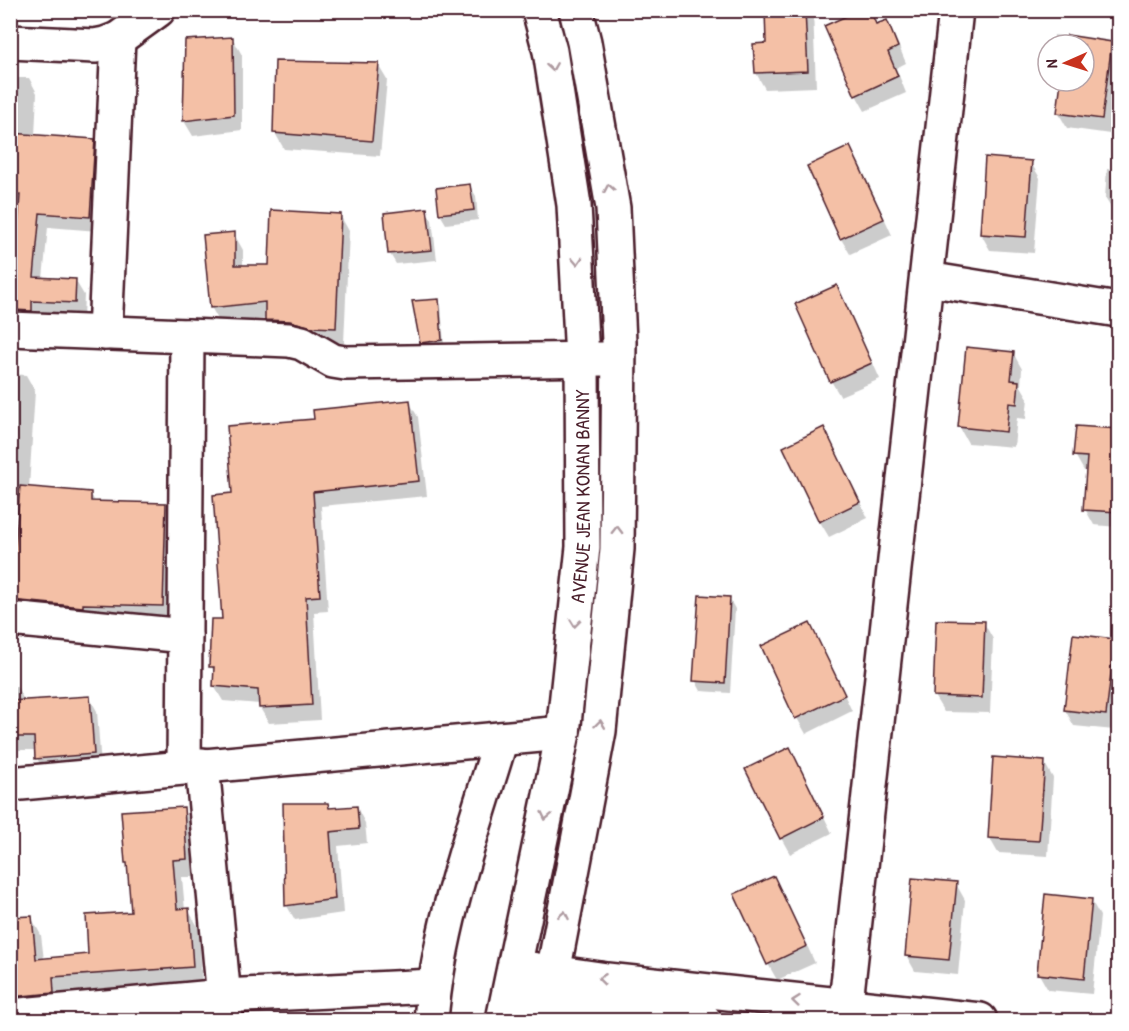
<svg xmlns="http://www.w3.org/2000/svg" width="1129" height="1031" font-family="'Patrick Hand',sans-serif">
	<rect width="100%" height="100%" fill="#fff"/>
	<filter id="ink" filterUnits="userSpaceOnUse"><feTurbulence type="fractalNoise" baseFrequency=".0167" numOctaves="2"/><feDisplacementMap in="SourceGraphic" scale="12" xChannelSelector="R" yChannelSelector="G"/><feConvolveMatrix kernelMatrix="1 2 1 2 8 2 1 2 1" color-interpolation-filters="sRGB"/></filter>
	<g filter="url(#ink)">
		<!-- shadow -->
		<g fill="#0003">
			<polygon points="114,10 140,10 122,26"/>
			<polygon points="766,10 813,10 816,87 765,89 756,73 768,45"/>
			<polygon points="869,10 877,25 886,22 895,37 906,63 896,68 906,93 865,111 856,95"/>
			<polygon points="1054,35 1111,43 1118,55 1118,74 1110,134 1067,128 1058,112 1062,81 1084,81 1084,45 1053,45"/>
			<polygon points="233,39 242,55 242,130 193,136 184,121"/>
			<polygon points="378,65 387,80 380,156 284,149 275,133"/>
			<polygon points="10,78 29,78 37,93 35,136 94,141 103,156 98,231 48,227 43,279 75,280 84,295 83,317 24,325 16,310 17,284 10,284"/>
			<polygon points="850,148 859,163 892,235 850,254 841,239 808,167"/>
			<polygon points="1031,163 1040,178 1034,253 990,250 981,234"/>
			<polygon points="1107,169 1118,170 1118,261 1112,250 1115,214 1105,198"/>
			<polygon points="470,186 476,196 478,220 446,224 440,214"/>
			<polygon points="426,210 432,220 437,260 396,264 390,254 385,214"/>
			<polygon points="340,215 349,231 344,343 321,342 275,336 266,319 220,323 211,307 234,234 243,250 243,267 270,267"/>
			<polygon points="837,287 846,303 880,379 840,396 831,381"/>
			<polygon points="438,300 441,305 444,345 424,347 421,343"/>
			<polygon points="1013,353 1022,369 1021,386 1028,398 1026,419 1017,418 1014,447 968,443 959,427"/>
			<polygon points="10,374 26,375 35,391 29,488 90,493 96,503 165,504 174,520 171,621 10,604 10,537 18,537 21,497 10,496"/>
			<polygon points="409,402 418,417 427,496 321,506 328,611 314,612 320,720 269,723 260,708 260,704 223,701 214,686 215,674 211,666 223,621 234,495 316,420"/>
			<polygon points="1118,431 1118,527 1094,525 1085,509 1088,471 1084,471 1075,455"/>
			<polygon points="832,444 868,518 829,537 820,522 785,447"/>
			<polygon points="729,598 735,609 730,693 701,691 695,680"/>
			<polygon points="984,623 993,639 990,713 944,712 934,696"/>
			<polygon points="818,640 852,711 806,734 797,718 763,647"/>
			<polygon points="1114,641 1118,649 1118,694 1114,730 1074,726 1065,710"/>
			<polygon points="10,687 17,687 25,702 89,697 97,711 101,767 44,772 37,758 36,750 10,750"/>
			<polygon points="1044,762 1053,778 1048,856 998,853 989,837"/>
			<polygon points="798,764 832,833 790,854 781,838"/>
			<polygon points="327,804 331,810 357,808 365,823 367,843 338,846 343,913 295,920 287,906"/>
			<polygon points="183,809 193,827 196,877 182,877 185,910 188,910 199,928 202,985 10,1018 10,919 31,917 41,935 44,960 90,955 133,914 129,867 127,862"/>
			<polygon points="774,877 783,893 815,963 777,980 768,964"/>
			<polygon points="956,884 965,900 958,975 915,971 906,955"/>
			<polygon points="1091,900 1100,916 1092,994 1048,990 1039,974"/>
			<polygon points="351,1017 371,1018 373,1020 351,1020"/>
		</g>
		<!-- building -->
		<g fill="#f4c0a6" stroke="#4a1f2b" stroke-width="1.5">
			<polygon points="765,10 805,10 808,71 755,73 753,44 766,43"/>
			<polygon points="860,10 870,10 876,24 887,20 898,47 888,52 898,76 855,96 824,26"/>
			<polygon points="1067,35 1112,42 1102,119 1057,113 1061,81 1084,81 1084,45 1065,45"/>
			<polygon points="233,37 234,115 183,121 185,40"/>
			<polygon points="275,61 379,63 372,141 273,133"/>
			<polygon points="10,133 95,139 90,217 40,213 34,277 76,279 75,303 32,301 32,311 14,310 15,269 20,195 16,195 17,192 10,192"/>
			<polygon points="850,146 884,219 840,239 807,166"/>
			<polygon points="985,157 1032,161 1026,237 980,234"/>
			<polygon points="470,184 474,210 439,214 436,188"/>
			<polygon points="427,208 432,250 388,254 384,213"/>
			<polygon points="271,210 341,214 336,328 311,327 290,321 265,320 265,302 210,308 203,235 235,232 235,265 269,265"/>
			<polygon points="837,285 872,363 830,382 795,304"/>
			<polygon points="439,299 442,340 420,343 412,301"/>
			<polygon points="966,347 1014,352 1011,380 1019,381 1017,404 1009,403 1006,432 958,427"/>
			<polygon points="410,400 419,481 313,492 320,596 306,597 312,705 259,708 258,690 213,686 214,667 209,667 211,619 222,619 213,495 232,493 227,426 314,419 313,410"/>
			<polygon points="1076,426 1119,429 1119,512 1083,510 1087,457 1073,456"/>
			<polygon points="824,427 860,502 819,522 783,447"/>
			<polygon points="20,486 91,492 91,501 166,503 163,606 83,604 83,607 11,600"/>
			<polygon points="699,595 730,597 725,683 693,681"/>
			<polygon points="936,620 985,621 982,698 933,696"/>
			<polygon points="810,623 845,695 795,719 761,646"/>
			<polygon points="1073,634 1115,639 1106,715 1064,710"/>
			<polygon points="90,696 94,754 35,759 34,737 10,737 10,701"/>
			<polygon points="790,747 824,817 780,839 745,769"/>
			<polygon points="993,757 1045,761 1039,841 988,838"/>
			<polygon points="283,803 328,803 329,808 357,806 359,829 330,832 335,899 285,906"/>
			<polygon points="184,807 187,859 173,860 177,909 189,908 193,967 53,977 54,993 10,997 10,917 32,916 36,959 88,954 86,915 131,912 127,863 125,863 121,811"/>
			<polygon points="774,876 807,946 767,965 734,894"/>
			<polygon points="912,878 957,882 949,960 905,956"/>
			<polygon points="1045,894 1092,899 1084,979 1037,974"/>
		</g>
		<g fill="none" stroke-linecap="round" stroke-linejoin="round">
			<defs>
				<g id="minor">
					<polyline points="10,42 95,46 105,44 118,39 158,10"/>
					<polyline points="927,279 1118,310"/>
					<polyline points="10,329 289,340 302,343 333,361 345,363 602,359"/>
					<polyline points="105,333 118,39"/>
					<polyline points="10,619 185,636"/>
					<polyline points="202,765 226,1020"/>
					<polyline points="184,767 187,336"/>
					<polyline points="10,784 563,733"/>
					<polyline points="531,969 607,980 980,1020"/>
					<polyline points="528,999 704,1020"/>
					<polyline points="10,1016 224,996 434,986"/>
					<path d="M 431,1020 C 439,924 473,831 501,739"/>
					<path id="s1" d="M 503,1020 L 563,733 L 583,547 L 582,359 L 574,205 L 550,51 L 539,10"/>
					<polyline points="544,1020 599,731 617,549 619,342 613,208 584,42 576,10"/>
					<polyline points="844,1020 956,10"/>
				</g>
			</defs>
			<!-- minor casing -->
			<use href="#minor" stroke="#4a1f2b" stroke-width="38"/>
			<!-- minor -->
			<use href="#minor" stroke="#fff" stroke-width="33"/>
		</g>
		<!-- one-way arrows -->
		<defs><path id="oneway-chevron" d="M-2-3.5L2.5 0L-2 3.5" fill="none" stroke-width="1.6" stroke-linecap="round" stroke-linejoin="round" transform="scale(1.5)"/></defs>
		<g stroke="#ae9aa0">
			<use href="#oneway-chevron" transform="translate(552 67) rotate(81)"/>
			<use href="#oneway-chevron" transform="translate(609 188) rotate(-100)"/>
			<use href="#oneway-chevron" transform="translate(577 261) rotate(87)"/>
			<use href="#oneway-chevron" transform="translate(617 530) rotate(-89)"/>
			<use href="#oneway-chevron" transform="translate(575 623) rotate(96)"/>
			<use href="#oneway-chevron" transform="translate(600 724) rotate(-83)"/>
			<use href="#oneway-chevron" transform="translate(546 816) rotate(102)"/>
			<use href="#oneway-chevron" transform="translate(564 915) rotate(-79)"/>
			<use href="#oneway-chevron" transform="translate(602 979) rotate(-173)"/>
			<use href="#oneway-chevron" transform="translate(796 1001) rotate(-174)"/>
		</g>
	</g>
	<g text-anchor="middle" stroke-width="6" stroke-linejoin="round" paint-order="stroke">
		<!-- street labels -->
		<g font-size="20" fill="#4a1f2b" stroke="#fff">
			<text dy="7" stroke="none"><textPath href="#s1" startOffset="531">AVENUE JEAN KONAN BANNY</textPath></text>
		</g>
	</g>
	<!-- margin -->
	<rect width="1129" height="1031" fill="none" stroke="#fff" stroke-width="36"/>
	<rect x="18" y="18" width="1093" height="995" fill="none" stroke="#4a1f2b" stroke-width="2" filter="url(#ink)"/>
	<!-- north arrow -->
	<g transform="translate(1066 63) rotate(267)"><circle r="28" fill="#ffffff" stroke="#b7a5aa" stroke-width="1.5"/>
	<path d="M0-4.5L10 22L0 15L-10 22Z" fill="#c8321e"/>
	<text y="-9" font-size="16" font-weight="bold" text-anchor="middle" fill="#4a1f2b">N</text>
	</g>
</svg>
